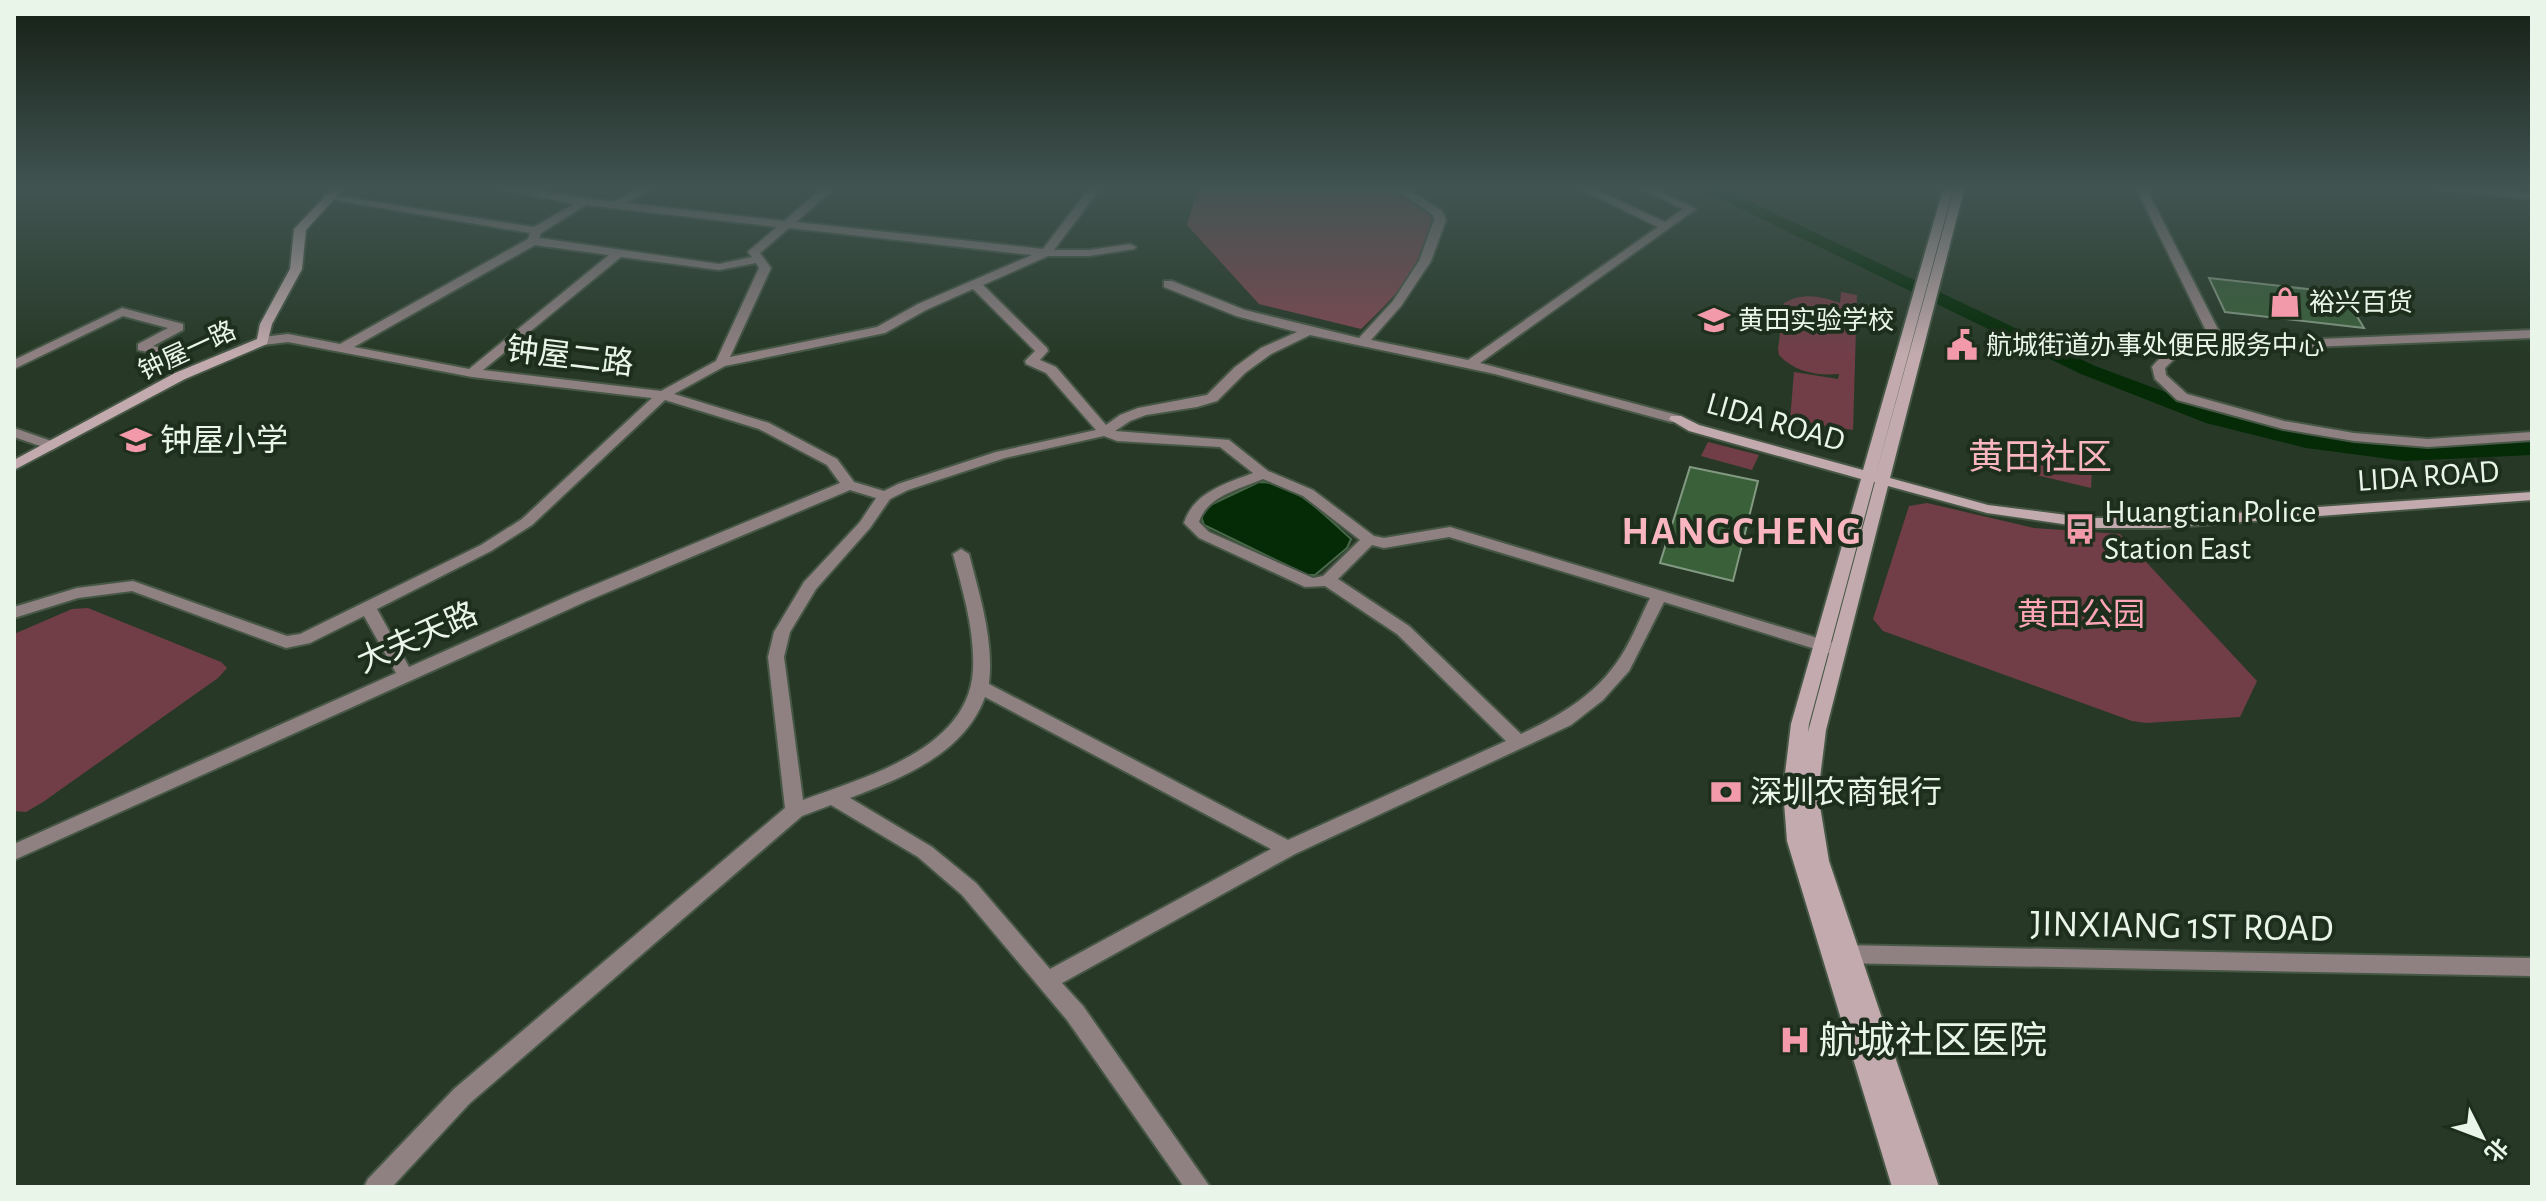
<svg xmlns="http://www.w3.org/2000/svg" width="2546" height="1201" font-family="'Alegreya Sans','Noto Sans SC',sans-serif">
	<rect width="100%" height="100%" fill="#273926"/>
	<!-- green -->
	<g fill="#713e48">
		<path d="M 1841,292 L 1857,295 L 1853,430 L 1790,420 L 1794,372 L 1838,379 L 1839,374 C 1818,376 1794,372 1779,355 L 1778,349 L 1784,303 C 1802,292 1822,296 1840,303 Z"/>
		<polygon points="1708,442 1759,455 1752,470 1701,456"/>
		<polygon points="2026,456 2092,471 2091,488 2024,472"/>
		<polygon points="1927,503 2034,528 2120,534 2257,681 2240,717 2146,723 2132,721 1883,631 1873,619 1909,506"/>
		<polygon points="88,608 221,662 227,668 218,678 43,802 26,812 14,811 14,634 72,609"/>
	</g>
	<!-- forest -->
	<path fill="#7f4852" d="M 1199,186 L 1389,186 L 1433,216 C 1418,272 1403,289 1361,329 L 1259,304 L 1187,225 Z"/>
	<!-- water -->
	<path fill="#042b06" stroke="#49684a" stroke-width="2" d="M 1259,482 C 1296,482 1326,517 1351,539 L 1347,548 L 1315,575 L 1307,575 L 1204,525 L 1200,513 L 1206,507 Z"/>
	<g fill="none" stroke-linecap="round" stroke-linejoin="round">
		<!-- river -->
		<polygon fill="#042b06" fill-rule="evenodd" points="1694,186 1717,186 2095,366 2222,413 2306,434 2405,447 2532,441 2532,455 2405,461 2306,448 2206,423 2081,374"/>
	</g>
	<!-- building -->
	<g fill="#3a603a" stroke="#839982" stroke-width="2">
		<polygon points="2209,278 2343,293 2364,328 2225,312"/>
		<polygon points="1690,467 1758,481 1733,581 1660,563"/>
	</g>
	<g fill="none" stroke-linecap="round" stroke-linejoin="round">
		<defs>
			<g id="street">
				<path d="M 485,186 L 510,186 L 613,202 L 644,186 L 657,186 L 626,203 L 784,221 L 825,186 L 837,186 L 796,222 L 1043,249 L 1091,186 L 1102,186 L 1054,250 L 1089,250 L 1130,244 L 1136,247 L 1134,249 L 1089,256 L 1048,256 L 983,285 L 1047,348 L 1048,351 L 1040,360 L 1056,367 L 1106,425 L 1120,415 L 1138,408 L 1207,395 L 1235,367 L 1261,348 L 1297,332 L 1236,316 L 1164,287 L 1164,281 L 1172,281 L 1245,310 L 1359,338 L 1393,301 L 1419,261 L 1434,220 L 1433,215 L 1398,191 L 1407,189 L 1442,211 L 1446,220 L 1431,261 L 1401,306 L 1371,340 L 1468,360 L 1658,227 L 1574,186 L 1588,186 L 1665,222 L 1683,209 L 1635,186 L 1649,186 L 1696,209 L 1480,363 L 1681,416 L 1681,422 L 1671,422 L 1495,374 L 1310,335 L 1271,354 L 1245,373 L 1217,401 L 1197,407 L 1146,415 L 1130,421 L 1115,431 L 1229,440 L 1268,471 L 1313,490 L 1374,536 L 1384,538 L 1450,527 L 1844,646 L 1846,650 L 1838,656 L 1664,602 L 1629,671 L 1603,700 L 1571,725 L 1295,854 L 1062,983 L 1083,1006 L 1210,1187 L 1184,1187 L 1067,1020 L 962,895 L 918,857 L 831,805 L 802,816 L 470,1103 L 392,1187 L 364,1187 L 368,1179 L 454,1089 L 785,808 L 768,657 L 774,632 L 804,582 L 860,522 L 876,498 L 850,490 L 587,601 L 14,860 L 14,844 L 396,673 L 364,616 L 310,643 L 286,648 L 132,591 L 78,598 L 14,618 L 14,607 L 77,588 L 133,581 L 287,636 L 300,634 L 481,545 L 522,519 L 652,398 L 472,377 L 288,342 L 263,345 L 257,341 L 263,337 L 288,334 L 340,344 L 528,239 L 530,233 L 328,199 L 323,196 L 324,194 L 534,227 L 574,204 ZM 586,205 L 777,227 L 750,250 L 748,252 L 752,257 L 719,264 L 539,238 L 541,233 ZM 789,228 L 1032,255 L 918,304 L 877,327 L 730,357 L 771,268 L 760,253 ZM 535,245 L 609,255 L 469,369 L 354,347 ZM 621,257 L 719,270 L 756,263 L 759,268 L 716,361 L 661,391 L 483,370 ZM 973,289 L 1035,351 L 1025,361 L 1026,364 L 1046,373 L 1096,430 L 996,452 L 898,484 L 884,491 L 854,482 L 837,459 L 769,423 L 674,394 L 725,366 L 885,333 L 926,310 ZM 665,400 L 759,429 L 827,465 L 840,483 L 575,593 L 409,667 L 377,609 L 491,551 L 532,525 ZM 1104,436 L 1117,441 L 1220,447 L 1253,473 C 1225,484 1194,492 1184,523 L 1199,538 L 1305,587 L 1325,586 L 1397,634 L 1506,741 L 1288,840 L 989,684 C 994,640 980,597 969,554 L 961,549 L 953,554 C 963,592 975,631 973,670 C 969,750 864,777 803,800 L 784,657 L 790,632 L 816,589 L 870,528 L 890,499 L 908,490 L 1005,458 ZM 1263,479 L 1303,496 L 1360,540 L 1323,576 L 1313,578 L 1209,532 L 1199,522 C 1207,496 1240,489 1263,479 ZM 1449,537 L 1650,598 C 1639,620 1630,645 1615,665 C 1591,698 1557,717 1521,734 L 1409,626 L 1338,579 L 1372,545 L 1384,548 ZM 985,697 L 1271,849 L 1050,969 L 976,883 L 932,847 L 850,798 C 902,778 964,754 985,697 Z"/>
				<path d="M 2135,186 L 2145,186 L 2225,343 L 2532,330 L 2532,338 L 2191,352 L 2178,355 L 2165,368 L 2166,375 L 2187,394 L 2284,421 L 2354,433 L 2428,439 L 2532,432 L 2532,440 L 2428,447 L 2354,441 L 2283,429 L 2177,400 L 2155,379 L 2152,367 C 2170,345 2185,344 2212,343 Z"/>
				<polygon points="2430,186 2467,186 2532,193 2532,199 2435,189"/>
				<polygon points="122,308 183,324 183,330 153,346 178,352 178,358 138,350 138,344 168,328 123,316 14,369 14,360"/>
				<polygon points="14,428 57,443 59,446 52,450 14,437"/>
				<polygon points="1840,945 2532,958 2532,976 1840,963 1833,960 1830,954 1833,948"/>
			</g>
			<g id="secondary">
				<polygon points="335,186 346,186 306,230 302,269 272,324 267,344 185,379 14,470 14,460 175,373 257,339 260,324 290,269 294,229"/>
				<path d="M 1944,186 L 1954,186 L 1876,474 L 1955,186 L 1965,186 L 1890,478 L 1988,505 L 2090,518 L 2162,518 L 2532,492 L 2532,500 L 2162,528 L 2090,528 L 1987,513 L 1888,486 L 1826,730 L 1818,794 L 1829,861 L 1939,1187 L 1892,1187 L 1787,841 L 1783,790 L 1791,724 L 1861,479 L 1689,431 L 1669,419 L 1671,416 L 1681,416 L 1699,425 L 1863,470 ZM 1874,482 L 1875,482 L 1808,732 L 1809,724 Z"/>
			</g>
		</defs>
		<!-- street casing -->
		<use href="#street" stroke="#465745" stroke-width="4"/>
		<!-- secondary casing -->
		<use href="#secondary" stroke="#465745" stroke-width="4"/>
		<!-- street -->
		<use href="#street" fill="#8f8082" fill-rule="evenodd"/>
		<!-- secondary -->
		<use href="#secondary" fill="#c2aaae" fill-rule="evenodd"/>
	</g>
	<!-- sky -->
	<linearGradient id="sky" x2="0" y2="1"><stop stop-color="#151f15"/><stop offset="0.53" stop-color="#415452"/><stop offset="1" stop-color="#415452" stop-opacity="0"/></linearGradient>
	<rect width="2546" height="354" fill="url(#sky)"/>
	<!-- icons -->
	<defs>
		<symbol id="shop-bare" viewBox="-9 -9 18 18"><path d="M-5-2.5h2.3a2.7 3.5 0 0 1 5.4 0H5L5.5 6h-11ZM-1.5-2.5h3a1.5 2.3 0 0 0-3 0Z" fill="#f39aaa" stroke="#1d2f1c" stroke-width="2.5" paint-order="stroke"/></symbol>
		<symbol id="school-bare" viewBox="-9 -9 18 18"><path d="M0-5L7-2L0 1L-7-2ZM-4 1L0 2.5L4 1V4Q0 6-4 4Z" fill="#f39aaa" stroke="#1d2f1c" stroke-width="2.5" paint-order="stroke"/></symbol>
		<symbol id="civic-bare" viewBox="-9 -9 18 18"><path d="M-.6-6.5H3V-4.5H.6V-3L4-1V1h2V6H-6V1h2V-1L-.6-3ZM-1.2 2.5V6h2.4V2.5Z" fill="#f39aaa" stroke="#1d2f1c" stroke-width="2.5" paint-order="stroke"/></symbol>
		<symbol id="bus-bare" viewBox="-9 -9 18 18"><path d="M-5-6H5V4H4V6H2V4H-2V6H-4V4H-5ZM-3.5-4V0h7V-4ZM-3.5 1.2v1.5H-2V1.2ZM2 1.2v1.5H3.5V1.2Z" fill="#f39aaa" stroke="#1d2f1c" stroke-width="2.5" paint-order="stroke"/></symbol>
		<symbol id="bank-bare" viewBox="-9 -9 18 18"><path d="M-6-4H6V4H-6ZM0-2.3a2.3 2.3 0 1 0 0 4.6a2.3 2.3 0 1 0 0-4.6Z" fill="#f39aaa" stroke="#1d2f1c" stroke-width="2.5" paint-order="stroke"/></symbol>
		<symbol id="hospital-bare" viewBox="-9 -9 18 18"><path d="M-5-5h3v3.5h4V-5h3V5h-3V1.5h-4V5h-3Z" fill="#f39aaa" stroke="#1d2f1c" stroke-width="2.5" paint-order="stroke"/></symbol>
	</defs>
	<g fill-rule="evenodd">
		<use href="#shop-bare" x="2263" y="280" width="44" height="44"/>
		<use href="#school-bare" x="1692" y="298" width="44" height="44"/>
		<use href="#civic-bare" x="1940" y="323" width="44" height="44"/>
		<use href="#school-bare" x="114" y="418" width="44" height="44"/>
		<use href="#bus-bare" x="2058" y="507" width="44" height="44"/>
		<use href="#bank-bare" x="1704" y="770" width="44" height="44"/>
		<use href="#hospital-bare" x="1773" y="1018" width="44" height="44"/>
	</g>
	<g text-anchor="middle" stroke-width="8" stroke-linejoin="round" paint-order="stroke">
		<!-- far-poi labels -->
		<g font-size="26" fill="#e9f5e8" stroke="#1d2f1c" text-anchor="start">
			<text x="2309" y="311">裕兴百货</text>
			<text x="1738" y="329">黄田实验学校</text>
			<text x="1986" y="354">航城街道办事处便民服务中心</text>
		</g>
		<!-- far-street labels -->
		<g font-size="26" fill="#e9f5e8" stroke="#1d2f1c">
			<text transform="translate(187 350) rotate(-25)" y="9">钟屋一路</text>
		</g>
		<!-- street labels -->
		<g font-size="32" fill="#e9f5e8" stroke="#1d2f1c">
			<text transform="translate(570 356) rotate(7)" y="11">钟屋二路</text>
			<text transform="translate(1776 421) rotate(16)" y="11">LIDA ROAD</text>
			<text transform="translate(2428 475) rotate(-4)" y="11">LIDA ROAD</text>
			<text transform="translate(417 637) rotate(-24)" y="11">大夫天路</text>
		</g>
		<!-- poi labels -->
		<g font-size="32" fill="#e9f5e8" stroke="#1d2f1c" text-anchor="start">
			<text x="160" y="451">钟屋小学</text>
			<text x="2104" y="522">Huangtian Police<tspan x="2104" dy="37">Station East</tspan></text>
			<text x="1750" y="803">深圳农商银行</text>
		</g>
		<!-- park labels -->
		<g font-size="32" fill="#ffa6b6" stroke="#1d2f1c">
			<text x="2081" y="625">黄田公园</text>
		</g>
		<!-- quarter labels -->
		<g font-size="36" fill="#f9b5c0" stroke="#1d2f1c">
			<text x="2040" y="469">黄田社区</text>
		</g>
		<!-- near-street labels -->
		<g font-size="38" fill="#e9f5e8" stroke="#1d2f1c">
			<text transform="translate(2182 925) rotate(1)" y="13">JINXIANG 1ST ROAD</text>
		</g>
		<!-- near-poi labels -->
		<g font-size="38" fill="#e9f5e8" stroke="#1d2f1c" text-anchor="start">
			<text x="1819" y="1053">航城社区医院</text>
		</g>
		<!-- district labels -->
		<g font-size="40" font-weight="bold" letter-spacing="2" fill="#f9b5c0" stroke="#1d2f1c">
			<text x="1742" y="544">HANGCHENG</text>
		</g>
	</g>
	<!-- border -->
	<rect width="2546" height="1201" fill="none" stroke="#e9f5e8" stroke-width="32"/>
	<!-- north arrow -->
	<g transform="translate(2482 1137) rotate(132)" stroke="#1d2f1c" stroke-width="6" paint-order="stroke">
	<path d="M0-6L14 30L0 20L-14 30Z" fill="#e9f5e8"/>
	<text y="-12" font-size="22" font-weight="bold" text-anchor="middle" fill="#e9f5e8">北</text>
	</g>
</svg>
